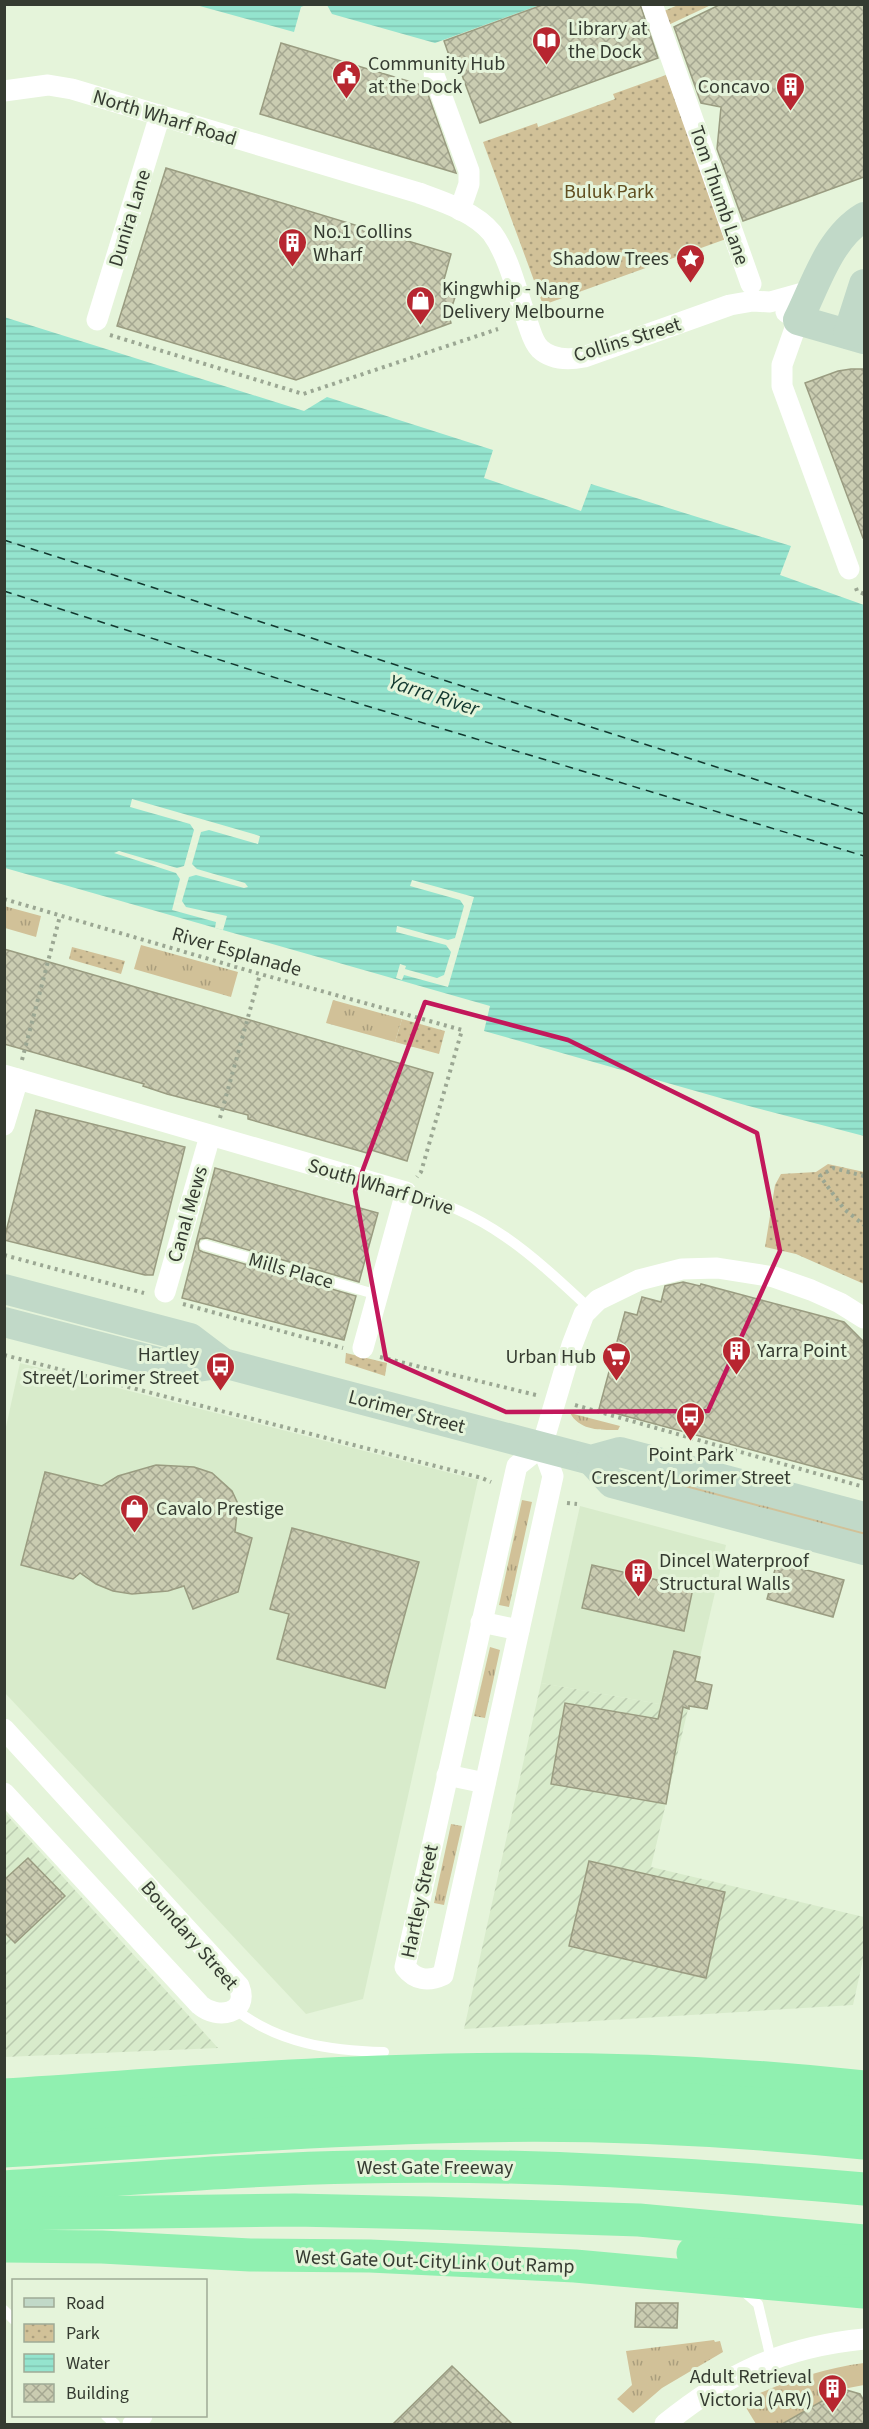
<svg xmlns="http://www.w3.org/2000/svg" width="869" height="2429" font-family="'Source Sans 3',sans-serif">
	<defs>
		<pattern id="industrial-furrows" width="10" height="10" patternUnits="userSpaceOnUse" patternTransform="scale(1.5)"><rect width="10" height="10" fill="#d8ebcb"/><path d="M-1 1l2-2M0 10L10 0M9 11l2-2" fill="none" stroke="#bacaaf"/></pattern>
		<pattern id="grass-tufts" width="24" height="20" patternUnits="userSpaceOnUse" patternTransform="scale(1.5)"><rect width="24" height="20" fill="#d1c198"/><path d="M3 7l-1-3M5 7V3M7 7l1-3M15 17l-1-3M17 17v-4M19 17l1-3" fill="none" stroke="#aa9e7d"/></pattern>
		<pattern id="park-dots" width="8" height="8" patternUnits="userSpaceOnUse" patternTransform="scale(1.5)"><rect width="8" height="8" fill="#d1c198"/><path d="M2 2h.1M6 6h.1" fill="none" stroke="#aa9e7d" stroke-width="1.8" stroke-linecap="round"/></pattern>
		<pattern id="water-rules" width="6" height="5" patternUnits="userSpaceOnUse" patternTransform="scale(1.5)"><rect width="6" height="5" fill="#94e4ce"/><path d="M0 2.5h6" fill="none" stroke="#80c4b1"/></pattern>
		<pattern id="building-cross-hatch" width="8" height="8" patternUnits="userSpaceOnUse" patternTransform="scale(1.5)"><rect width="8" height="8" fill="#caccb1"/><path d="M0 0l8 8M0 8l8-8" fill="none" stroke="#a5a791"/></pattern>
	</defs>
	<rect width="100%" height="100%" fill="#e5f4da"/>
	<!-- built -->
	<g fill="#d8ebcb">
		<polygon points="20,1363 478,1480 363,1999 306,2014 5,1693 4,1436"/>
		<polygon points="580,1506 726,1545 688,1709 541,1683"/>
	</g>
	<!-- industrial -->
	<g fill="url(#industrial-furrows)">
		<polygon points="541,1683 688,1709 651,1867 864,1917 864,1955 853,2005 464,2029"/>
		<polygon points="5,1813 218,2048 5,2057"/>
	</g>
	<!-- grass -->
	<g fill="url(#grass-tufts)">
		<polygon points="4,906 41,916 36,937 5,928"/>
		<polygon points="141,945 238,972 231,997 134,969"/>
		<polygon points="333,1000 402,1019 395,1042 326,1023"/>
		<path d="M 570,1413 L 620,1426 L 618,1430 C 601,1430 580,1431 570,1413 Z"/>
		<polygon points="636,1470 864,1531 864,1539 631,1474"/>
		<polygon points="522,1500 532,1502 509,1607 499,1605"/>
		<polygon points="490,1647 500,1650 485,1718 474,1716"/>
		<polygon points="451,1824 462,1826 444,1905 434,1903"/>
		<polygon points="714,2340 715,2342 720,2341 723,2352 662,2388 633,2413 617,2399 632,2385 626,2351"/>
		<path d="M 864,2363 L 864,2385 L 843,2389 L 782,2424 L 756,2424 L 742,2401 C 784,2382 819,2369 864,2363 Z"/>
	</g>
	<!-- park -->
	<g fill="url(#park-dots)">
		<polygon points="678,5 711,5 664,27 657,14"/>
		<polygon points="666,75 726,239 543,305 483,142 537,123 538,127 615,99 613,94"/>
		<polygon points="72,947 125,961 121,974 69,959"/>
		<polygon points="402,1019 445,1031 439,1054 395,1042"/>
		<polygon points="828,1164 864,1172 864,1284 796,1254 765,1247 775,1185 781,1174 816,1172"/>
		<polygon points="346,1353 387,1363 385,1376 345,1363"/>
	</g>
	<!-- water -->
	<g fill="url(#water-rules)">
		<polygon points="196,5 306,5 301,7 294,32"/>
		<polygon points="327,5 540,5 435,43 332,14"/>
		<polygon points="4,317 304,411 327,397 493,450 484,478 581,511 591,484 791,546 780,575 864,605 864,1136 745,1105 484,1031 490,1006 5,868"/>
	</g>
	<!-- pier -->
	<g fill="#e5f4da">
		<polygon points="132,799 260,836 258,844 209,830 201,832 192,864 197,869 245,883 248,887 244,888 196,875 189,877 182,901 186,907 227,916 223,930 215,928 216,922 172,910 180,879 176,873 114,853 119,851 177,868 184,866 194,830 190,824 130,807"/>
		<polygon points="412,880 474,897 448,987 404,975 402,980 396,978 400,964 406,966 405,969 437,978 444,975 451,952 446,945 396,932 397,926 448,940 455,938 464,906 460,900 410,886"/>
	</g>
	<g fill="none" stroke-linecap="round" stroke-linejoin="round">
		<!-- ferry -->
		<g stroke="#12382f" stroke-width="1.5" stroke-dasharray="8 6" stroke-linecap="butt">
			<polyline points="4,540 864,814"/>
			<polyline points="4,591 314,690 864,856"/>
		</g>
	</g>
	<!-- building -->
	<g fill="url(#building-cross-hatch)" stroke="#9a9c81" stroke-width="1.5">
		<polygon points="545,4 640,4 658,58 480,123 457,62 452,64 444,41"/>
		<polygon points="721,4 864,4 864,177 743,221 717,149 721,107 701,103 674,27"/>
		<polygon points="281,43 425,86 456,173 260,114"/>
		<polygon points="166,168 451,254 442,287 457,291 449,316 451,323 296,380 117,326"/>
		<polygon points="851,369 864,369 864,538 863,538 805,383 838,371"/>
		<polygon points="4,949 433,1073 407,1161 368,1149 367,1153 248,1119 248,1115 167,1094 143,1086 144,1084 4,1044"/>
		<polygon points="36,1110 185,1147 153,1275 145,1275 4,1240"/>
		<polygon points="215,1168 378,1213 359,1282 207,1238 200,1239 198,1244 199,1250 203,1252 356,1296 344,1340 182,1298"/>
		<polygon points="683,1282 700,1286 701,1284 844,1322 864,1342 864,1480 599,1409 625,1312 637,1315 642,1297 661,1302 665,1286"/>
		<polygon points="156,1465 194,1467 212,1473 232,1491 238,1504 235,1532 252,1538 238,1592 193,1609 184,1586 168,1591 132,1594 113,1591 96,1584 80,1573 73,1579 21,1565 45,1472 102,1486 118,1476"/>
		<polygon points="292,1528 419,1562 385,1688 277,1659 289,1614 270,1609"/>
		<polygon points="777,1562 844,1580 833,1617 767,1599"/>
		<polygon points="592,1565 693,1588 684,1631 582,1608"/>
		<polygon points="674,1651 700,1657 695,1681 712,1685 707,1709 689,1706 689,1709 683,1707 666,1804 551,1784 565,1703 658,1719"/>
		<polygon points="28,1858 65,1896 15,1943 4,1932 4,1880"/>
		<polygon points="589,1861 725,1892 706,1978 569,1946"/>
		<polygon points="636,2303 678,2303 677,2328 635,2327"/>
		<polygon points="452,2366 512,2424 393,2424"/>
		<polygon points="843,2389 860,2394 864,2401 864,2424 782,2424"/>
	</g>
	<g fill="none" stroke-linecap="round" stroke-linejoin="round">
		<!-- path -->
		<g stroke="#9ba793" stroke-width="4" stroke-dasharray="3 4.5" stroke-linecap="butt">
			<polyline points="110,335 303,394 498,329"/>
			<polyline points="856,588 857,591 864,594"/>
			<polyline points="4,899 260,974 462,1030 421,1172 417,1177"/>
			<polyline points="22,1060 60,916"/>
			<polyline points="220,1118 260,974"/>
			<polyline points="864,1176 833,1168 820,1176 844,1209 864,1225"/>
			<polyline points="4,1255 144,1293"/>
			<polyline points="183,1304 343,1348"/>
			<polyline points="4,1355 482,1478 491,1482"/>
			<polyline points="380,1357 536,1395"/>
			<polyline points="575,1405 864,1487"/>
			<polyline points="567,1503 577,1504"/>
		</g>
		<!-- lane -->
		<g stroke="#fff" stroke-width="10">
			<path d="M 406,1192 C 486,1212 530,1253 589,1308"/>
			<polyline points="205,1245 378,1295"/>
			<path d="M 235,2009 C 277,2043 331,2051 384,2052"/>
			<polyline points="742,2290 758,2304 771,2359"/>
			<polyline points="4,2310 14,2320"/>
			<polyline points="106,2416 115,2424"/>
		</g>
		<!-- street -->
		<g stroke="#fff" stroke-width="21">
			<polyline points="652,4 751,284"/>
			<polyline points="434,75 469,171 469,184 460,210"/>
			<path d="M 4,91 L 48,85 L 72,89 L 419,193 C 444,202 475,212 492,233 C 509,256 518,296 528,324 C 531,332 533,342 540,349 C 552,360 569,360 584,357 L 730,305 L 753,301 L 770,302 L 813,290"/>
			<polyline points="786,312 798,320 782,365 782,386 849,569"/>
			<polyline points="97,320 160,115"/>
			<polyline points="4,1075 406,1192 363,1348"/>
			<polyline points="4,1125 18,1079"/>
			<polyline points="165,1292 210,1136"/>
			<path d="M 542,1446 L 553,1476 L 443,1975 C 428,1982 415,1980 405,1967 L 516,1470 L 517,1466 Z"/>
			<polyline points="542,1446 572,1345 584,1314 598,1300 639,1280 682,1269 717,1268 774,1277 811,1290 840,1303 864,1318"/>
			<polyline points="481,1622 519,1630"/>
			<path d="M 4,1729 L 239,1986 C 250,2014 217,2020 200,2005 L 4,1793"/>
			<polyline points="447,1775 485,1783"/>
			<polyline points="133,2424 142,2416"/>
			<path d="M 665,2424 C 728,2373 783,2347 864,2339"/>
		</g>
		<!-- secondary -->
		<g stroke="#c1d9c8" stroke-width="30">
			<path d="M 864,217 C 829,238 816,284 798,320 L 864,339"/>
			<polyline points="848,334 864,284"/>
			<polyline points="4,1289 190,1338 223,1363 591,1460 620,1452 864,1517"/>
			<polyline points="4,1322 185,1369 223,1363"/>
			<polyline points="591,1460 612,1483 864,1550"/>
		</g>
		<!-- highway -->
		<g stroke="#90f0b0" stroke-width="33">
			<path d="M 4,2095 C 130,2087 255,2076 380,2072 C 541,2066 704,2069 864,2087"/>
			<path d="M 4,2124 C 290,2107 579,2079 864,2114"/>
			<path d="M 4,2151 C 161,2141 318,2129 475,2126 C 605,2123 735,2130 864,2143"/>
			<path d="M 4,2187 C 122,2180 240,2169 358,2167 C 527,2163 696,2174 864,2189"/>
			<polyline points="4,2214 295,2210 428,2213 639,2220 864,2241"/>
			<polyline points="4,2246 102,2247 250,2255 370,2256 575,2266 864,2292"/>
			<polyline points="693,2253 864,2262"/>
		</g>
	</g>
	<!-- marked area -->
	<path fill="none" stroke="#c2185b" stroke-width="4.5" stroke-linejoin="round" d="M 425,1002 L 568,1040 L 757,1133 L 780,1251 L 708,1411 L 506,1412 L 386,1359 L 355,1191 Z"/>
	<!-- icons -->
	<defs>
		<symbol id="library-pin" viewBox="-11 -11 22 30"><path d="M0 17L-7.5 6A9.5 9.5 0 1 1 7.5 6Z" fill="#b72630" stroke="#e5f4da"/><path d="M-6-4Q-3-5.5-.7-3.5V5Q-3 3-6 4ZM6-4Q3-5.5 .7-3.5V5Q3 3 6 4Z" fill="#fff"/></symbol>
		<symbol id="civic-pin" viewBox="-11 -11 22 30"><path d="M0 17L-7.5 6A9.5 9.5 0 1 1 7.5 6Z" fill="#b72630" stroke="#e5f4da"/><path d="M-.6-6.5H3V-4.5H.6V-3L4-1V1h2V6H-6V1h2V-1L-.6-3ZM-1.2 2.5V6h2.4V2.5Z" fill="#fff"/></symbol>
		<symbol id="building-pin" viewBox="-11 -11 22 30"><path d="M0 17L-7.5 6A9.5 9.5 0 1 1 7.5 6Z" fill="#b72630" stroke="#e5f4da"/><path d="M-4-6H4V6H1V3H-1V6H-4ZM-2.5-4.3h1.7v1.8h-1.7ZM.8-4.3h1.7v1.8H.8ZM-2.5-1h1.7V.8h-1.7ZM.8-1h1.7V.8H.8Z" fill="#fff"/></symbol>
		<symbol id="sight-pin" viewBox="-11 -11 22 30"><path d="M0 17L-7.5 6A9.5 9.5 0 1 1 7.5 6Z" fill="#b72630" stroke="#e5f4da"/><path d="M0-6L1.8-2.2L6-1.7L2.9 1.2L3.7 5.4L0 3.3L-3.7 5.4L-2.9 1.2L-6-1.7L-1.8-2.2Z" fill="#fff"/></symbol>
		<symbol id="shop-pin" viewBox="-11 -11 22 30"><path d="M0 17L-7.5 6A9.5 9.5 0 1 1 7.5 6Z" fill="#b72630" stroke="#e5f4da"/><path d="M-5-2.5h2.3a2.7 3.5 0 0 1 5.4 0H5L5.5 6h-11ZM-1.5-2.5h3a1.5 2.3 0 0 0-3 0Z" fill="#fff"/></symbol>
		<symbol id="supermarket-pin" viewBox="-11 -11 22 30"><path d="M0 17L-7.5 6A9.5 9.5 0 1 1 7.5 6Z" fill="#b72630" stroke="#e5f4da"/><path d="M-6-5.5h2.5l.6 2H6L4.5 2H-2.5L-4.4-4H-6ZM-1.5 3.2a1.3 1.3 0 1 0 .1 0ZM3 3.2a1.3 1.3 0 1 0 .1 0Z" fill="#fff"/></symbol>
		<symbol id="bus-pin" viewBox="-11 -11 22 30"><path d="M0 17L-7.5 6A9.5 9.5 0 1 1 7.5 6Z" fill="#b72630" stroke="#e5f4da"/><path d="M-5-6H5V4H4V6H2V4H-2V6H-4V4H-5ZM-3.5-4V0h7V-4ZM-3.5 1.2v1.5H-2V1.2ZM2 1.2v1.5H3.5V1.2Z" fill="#fff"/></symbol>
	</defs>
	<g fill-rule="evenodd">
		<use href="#library-pin" x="530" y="24" width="33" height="45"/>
		<use href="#civic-pin" x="330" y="58" width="33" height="45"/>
		<use href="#building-pin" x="774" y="70" width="33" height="45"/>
		<use href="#building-pin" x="276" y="226" width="33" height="45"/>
		<use href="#sight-pin" x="674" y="242" width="33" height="45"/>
		<use href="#shop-pin" x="404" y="284" width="33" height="45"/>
		<use href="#building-pin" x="720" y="1334" width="33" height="45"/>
		<use href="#supermarket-pin" x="600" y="1340" width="33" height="45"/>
		<use href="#bus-pin" x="204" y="1350" width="33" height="45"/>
		<use href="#bus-pin" x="674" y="1400" width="33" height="45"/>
		<use href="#shop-pin" x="118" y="1492" width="33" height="45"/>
		<use href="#building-pin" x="622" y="1556" width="33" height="45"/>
		<use href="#building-pin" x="816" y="2372" width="33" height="45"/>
	</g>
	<g text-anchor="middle" stroke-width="6" stroke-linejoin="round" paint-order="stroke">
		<!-- poi labels -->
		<g font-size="20" fill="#353b31" stroke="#e5f4da" text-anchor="start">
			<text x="568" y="35">Library at<tspan x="568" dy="23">the Dock</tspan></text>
			<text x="368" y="70">Community Hub<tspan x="368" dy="23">at the Dock</tspan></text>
			<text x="770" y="93" text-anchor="end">Concavo</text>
			<text x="313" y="238">No.1 Collins<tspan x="313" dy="23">Wharf</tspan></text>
			<text x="669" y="265" text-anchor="end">Shadow Trees</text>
			<text x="442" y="295">Kingwhip - Nang<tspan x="442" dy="23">Delivery Melbourne</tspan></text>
			<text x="757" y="1357">Yarra Point</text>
			<text x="199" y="1361" text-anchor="end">Hartley<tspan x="199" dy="23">Street/Lorimer Street</tspan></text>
			<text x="596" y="1363" text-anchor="end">Urban Hub</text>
			<text x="691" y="1461" text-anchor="middle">Point Park<tspan x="691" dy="23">Crescent/Lorimer Street</tspan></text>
			<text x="156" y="1515">Cavalo Prestige</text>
			<text x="659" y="1567">Dincel Waterproof<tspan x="659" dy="23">Structural Walls</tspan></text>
			<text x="812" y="2383" text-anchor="end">Adult Retrieval<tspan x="812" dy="23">Victoria (ARV)</tspan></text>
		</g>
		<!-- street labels -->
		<g font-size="20" fill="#353b31" stroke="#e5f4da">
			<text transform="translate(165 117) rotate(17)" y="7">North Wharf Road</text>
			<text transform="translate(720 195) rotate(71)" y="7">Tom Thumb Lane</text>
			<text transform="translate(129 218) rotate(-73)" y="7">Dunira Lane</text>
			<text transform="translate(627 339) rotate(-17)" y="7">Collins Street</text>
			<text transform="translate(237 951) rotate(16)" y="7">River Esplanade</text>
			<text transform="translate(381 1186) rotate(17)" y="7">South Wharf Drive</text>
			<text transform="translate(187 1214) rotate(-74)" y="7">Canal Mews</text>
			<text transform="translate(291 1270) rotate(16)" y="7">Mills Place</text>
			<text transform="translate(407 1411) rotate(15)" y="7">Lorimer Street</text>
			<text transform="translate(419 1901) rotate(-78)" y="7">Hartley Street</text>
			<text transform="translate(190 1935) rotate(49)" y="7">Boundary Street</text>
			<text x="435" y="2174">West Gate Freeway</text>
			<text transform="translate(435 2261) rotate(2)" y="7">West Gate Out-CityLink Out Ramp</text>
		</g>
		<!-- park labels -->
		<g font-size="20" fill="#614f20" stroke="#e5f4da">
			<text x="609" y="198">Buluk Park</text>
		</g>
		<!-- water labels -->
		<g font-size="21" font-style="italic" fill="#12382f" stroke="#e5f4da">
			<text transform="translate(434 695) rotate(18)" y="7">Yarra River</text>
		</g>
	</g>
	<!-- border -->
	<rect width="869" height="2429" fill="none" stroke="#353b31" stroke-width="12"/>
	<!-- legend -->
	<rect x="12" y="2279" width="195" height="138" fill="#e5f4da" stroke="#9faa96" stroke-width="1.5"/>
	<rect x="24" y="2298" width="30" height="9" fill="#c1d9c8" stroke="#9faa96" stroke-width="1.5"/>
	<text x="66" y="2309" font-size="18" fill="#353b31">Road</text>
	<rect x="24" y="2324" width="30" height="18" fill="url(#park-dots)" stroke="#9faa96" stroke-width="1.5"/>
	<text x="66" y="2339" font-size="18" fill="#353b31">Park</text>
	<rect x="24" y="2354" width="30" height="18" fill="url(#water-rules)" stroke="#9faa96" stroke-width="1.5"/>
	<text x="66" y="2369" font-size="18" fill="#353b31">Water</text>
	<rect x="24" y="2384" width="30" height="18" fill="url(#building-cross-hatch)" stroke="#9faa96" stroke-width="1.5"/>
	<text x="66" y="2399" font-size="18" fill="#353b31">Building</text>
</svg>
